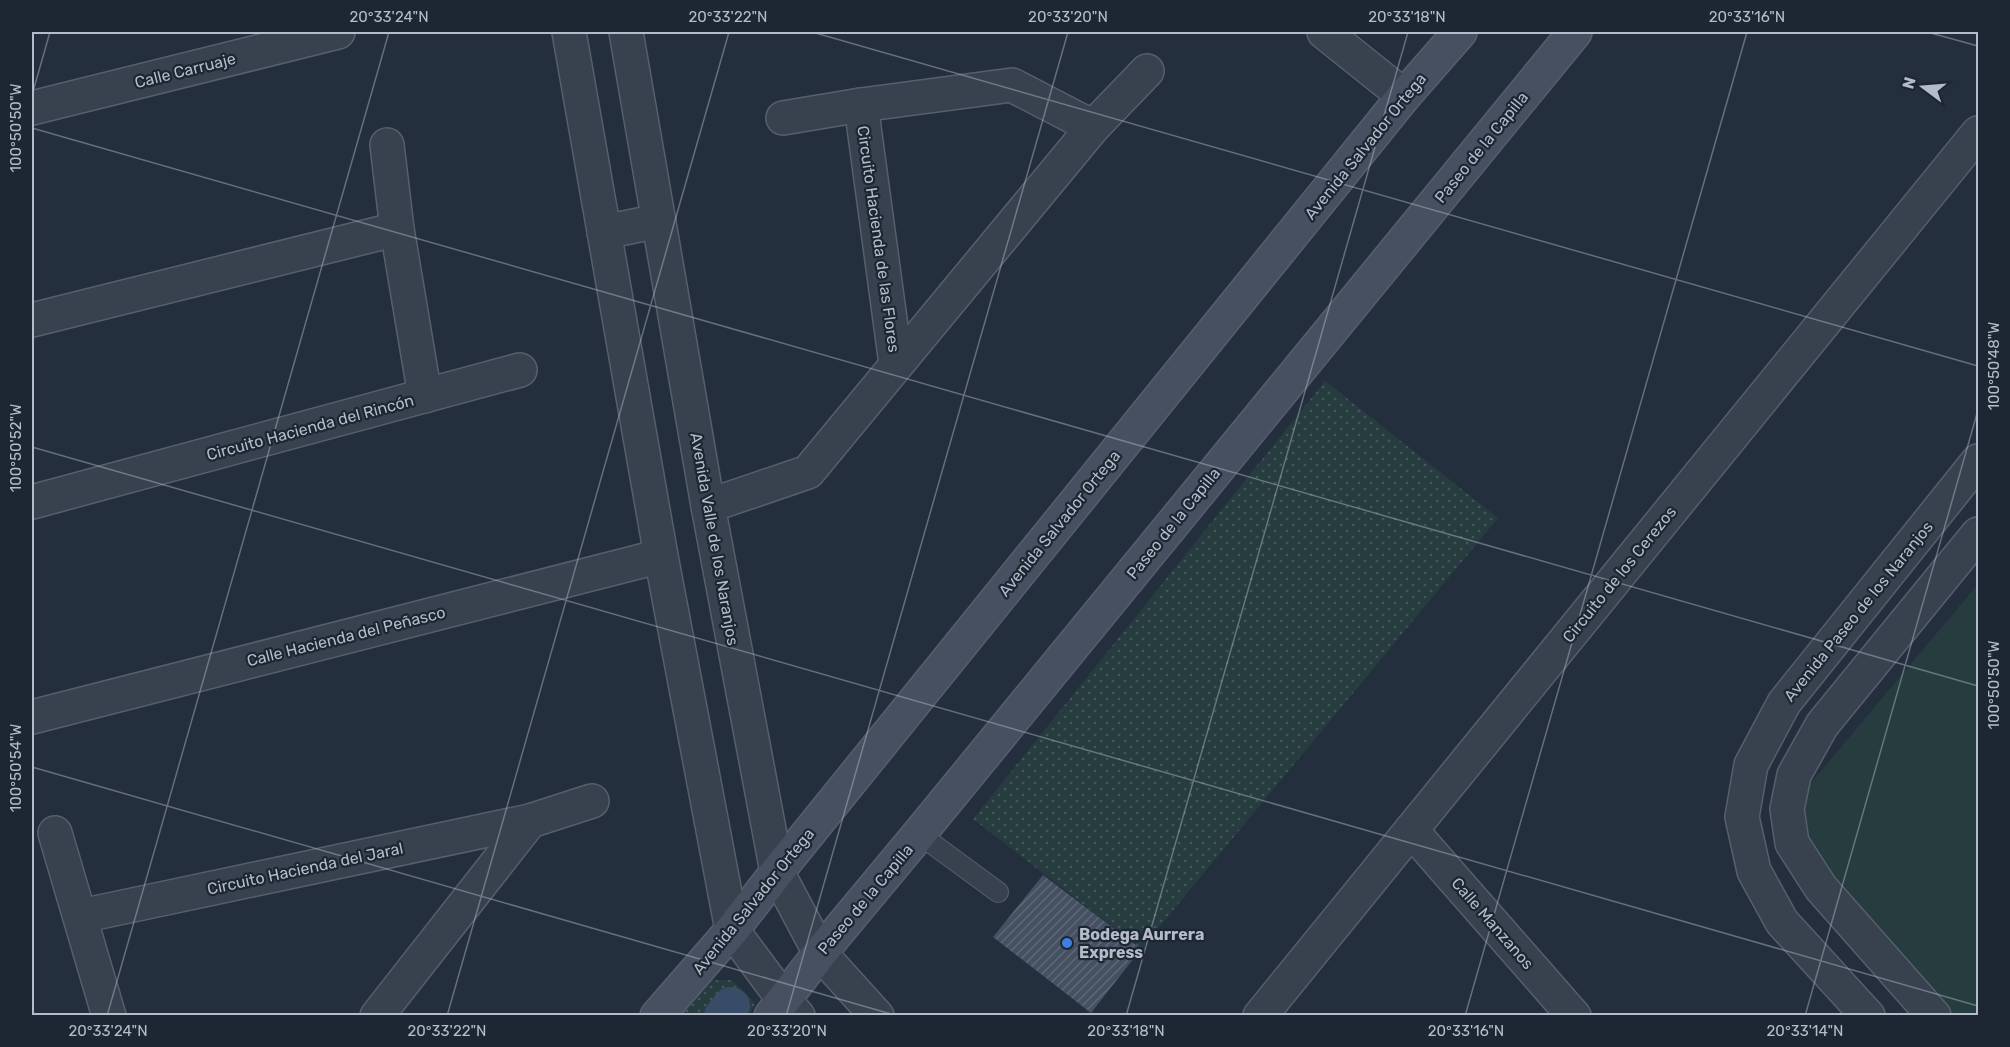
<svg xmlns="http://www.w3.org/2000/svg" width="2010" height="1047" font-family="Rubik,sans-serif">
	<defs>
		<pattern id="grass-dots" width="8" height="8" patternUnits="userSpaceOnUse" patternTransform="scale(1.5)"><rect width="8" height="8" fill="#263c3f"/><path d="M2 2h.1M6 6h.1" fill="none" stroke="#435659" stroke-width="1.8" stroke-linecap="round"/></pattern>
		<pattern id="building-hatch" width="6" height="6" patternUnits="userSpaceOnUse" patternTransform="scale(1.5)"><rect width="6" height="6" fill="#455162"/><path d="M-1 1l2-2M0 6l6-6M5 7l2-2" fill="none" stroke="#5d6877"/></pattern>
	</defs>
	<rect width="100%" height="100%" fill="#242f3e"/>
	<!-- grass -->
	<g fill="url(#grass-dots)">
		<polygon points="1325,381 1498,518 1141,949 973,819"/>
		<polygon points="711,980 732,980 755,1003 750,1015 682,1015"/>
	</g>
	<!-- green -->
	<polygon fill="#263c3f" points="1978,584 1978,1015 1954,1015 1821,882 1805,842 1805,790"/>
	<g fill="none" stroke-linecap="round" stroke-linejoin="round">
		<!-- canal -->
		<polyline stroke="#394c67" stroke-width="38" points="723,1016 731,1006"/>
	</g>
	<!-- building -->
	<polygon fill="url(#building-hatch)" points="1043,875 1141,949 1091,1013 993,937"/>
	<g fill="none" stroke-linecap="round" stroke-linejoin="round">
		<defs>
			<polyline id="service" points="919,834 998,892"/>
			<g id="minor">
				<polyline points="1324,32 1404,96"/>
				<polyline points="783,118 861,105"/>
				<polyline points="387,145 397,229 425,396"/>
				<polyline points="32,320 397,229"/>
				<polyline points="896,364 861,105 1012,85 1093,127"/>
				<polyline points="32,502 520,370"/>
				<polyline points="708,506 808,472 1093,127 1147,71"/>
				<polyline points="32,717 661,556"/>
				<polyline points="1411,830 1574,1016"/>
				<polyline points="55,833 109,1016"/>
				<polyline points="81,916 530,821 592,801"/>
				<polyline points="377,1016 530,821"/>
				<polyline points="1260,1016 1978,133"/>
			</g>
			<g id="tertiary">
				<polyline points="569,32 661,556 732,930 784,1000 798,1016"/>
				<polyline points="626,32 708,506 777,872 820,953 877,1016"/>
				<polyline points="32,108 338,32"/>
				<polyline points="604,232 659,221"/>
				<polyline points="1868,1016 1782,922 1754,871 1742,817 1751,765 1784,703 1978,461"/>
				<polyline points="1934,1016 1821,888 1792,843 1787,809 1794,775 1822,725 1978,534"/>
			</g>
			<g id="secondary">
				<polyline points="657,1016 732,930 777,872 1404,96 1460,32"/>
				<polyline points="771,1016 820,953 919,834 1575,32"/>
			</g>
		</defs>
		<!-- service casing -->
		<use href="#service" stroke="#565f6c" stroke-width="22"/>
		<!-- minor casing -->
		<use href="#minor" stroke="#565f6c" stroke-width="36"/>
		<!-- tertiary casing -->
		<use href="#tertiary" stroke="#565f6c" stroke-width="36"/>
		<!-- secondary casing -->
		<use href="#secondary" stroke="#565f6c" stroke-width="36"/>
		<!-- service -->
		<use href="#service" stroke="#38414e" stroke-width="20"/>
		<!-- minor -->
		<use href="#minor" stroke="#38414e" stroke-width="33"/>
		<!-- tertiary -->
		<use href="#tertiary" stroke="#38414e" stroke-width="33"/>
		<!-- secondary -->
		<use href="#secondary" stroke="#465061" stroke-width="33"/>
	</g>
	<!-- ticks -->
	<path fill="none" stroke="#b4bcc9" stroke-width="1.5" stroke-opacity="0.45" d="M 812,32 L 1978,366M 1927,32 L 1978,46M 32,95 L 50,32M 32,128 L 1978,686M 32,447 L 1978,1006M 32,767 L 898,1016M 107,1016 L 389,32M 447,1016 L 729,32M 786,1016 L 1068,32M 1126,1016 L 1408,32M 1465,1016 L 1747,32M 1805,1016 L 1978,410"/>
	<!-- markers -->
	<circle fill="#3f7fe0" stroke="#1d2633" stroke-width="2" cx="1067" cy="943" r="6"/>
	<g text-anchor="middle" stroke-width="4.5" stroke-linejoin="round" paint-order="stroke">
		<!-- street labels -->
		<g font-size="16" fill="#b4bcc9" stroke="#1d2633">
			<text transform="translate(185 70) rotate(-14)" y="6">Calle Carruaje</text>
			<text transform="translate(1365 146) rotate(-51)" y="6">Avenida Salvador Ortega</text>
			<text transform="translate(1481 147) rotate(-51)" y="6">Paseo de la Capilla</text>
			<text transform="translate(879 239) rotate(82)" y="6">Circuito Hacienda de las Flores</text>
			<text transform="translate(310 427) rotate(-15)" y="6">Circuito Hacienda del Rincón</text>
			<text transform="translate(1059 523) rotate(-51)" y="6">Avenida Salvador Ortega</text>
			<text transform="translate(1173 523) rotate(-51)" y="6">Paseo de la Capilla</text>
			<text transform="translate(715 539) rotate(80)" y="6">Avenida Valle de los Naranjos</text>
			<text transform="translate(1619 574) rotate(-51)" y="6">Circuito de los Cerezos</text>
			<text transform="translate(1858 611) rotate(-51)" y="6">Avenida Paseo de los Naranjos</text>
			<text transform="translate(346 636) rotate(-14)" y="6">Calle Hacienda del Peñasco</text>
			<text transform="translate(305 868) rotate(-12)" y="6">Circuito Hacienda del Jaral</text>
			<text transform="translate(865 899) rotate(-50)" y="6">Paseo de la Capilla</text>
			<text transform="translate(753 901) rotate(-51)" y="6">Avenida Salvador Ortega</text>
			<text transform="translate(1493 923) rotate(49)" y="6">Calle Manzanos</text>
		</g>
		<!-- poi labels -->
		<g font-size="16" font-weight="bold" fill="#b4bcc9" stroke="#1d2633" text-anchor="start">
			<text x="1079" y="940">Bodega Aurrera<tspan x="1079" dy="18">Express</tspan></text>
		</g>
	</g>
	<!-- border -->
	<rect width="2010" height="1047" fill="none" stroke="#1d2633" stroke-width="66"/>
	<!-- north arrow -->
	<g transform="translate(1923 87) rotate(286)" stroke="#1d2633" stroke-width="4.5" paint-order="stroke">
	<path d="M0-4.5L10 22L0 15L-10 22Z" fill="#b4bcc9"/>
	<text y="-9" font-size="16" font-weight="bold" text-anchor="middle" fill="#b4bcc9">N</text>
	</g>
	<rect x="33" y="33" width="1944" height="981" fill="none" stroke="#b4bcc9" stroke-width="2"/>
	<g font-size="15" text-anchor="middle" fill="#b4bcc9">
		<text x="389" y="22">20°33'24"N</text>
		<text x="728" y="22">20°33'22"N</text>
		<text x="1068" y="22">20°33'20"N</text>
		<text x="1407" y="22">20°33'18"N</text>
		<text x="1747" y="22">20°33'16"N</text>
		<text transform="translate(16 128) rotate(-90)" y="5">100°50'50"W</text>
		<text transform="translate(1994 366) rotate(-90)" y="5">100°50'48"W</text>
		<text transform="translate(16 448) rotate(-90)" y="5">100°50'52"W</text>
		<text transform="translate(1994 685) rotate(-90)" y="5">100°50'50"W</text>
		<text transform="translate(16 768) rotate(-90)" y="5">100°50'54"W</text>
		<text x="108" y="1036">20°33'24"N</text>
		<text x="447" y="1036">20°33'22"N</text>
		<text x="787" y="1036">20°33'20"N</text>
		<text x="1126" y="1036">20°33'18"N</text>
		<text x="1466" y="1036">20°33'16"N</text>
		<text x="1805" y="1036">20°33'14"N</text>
	</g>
</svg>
